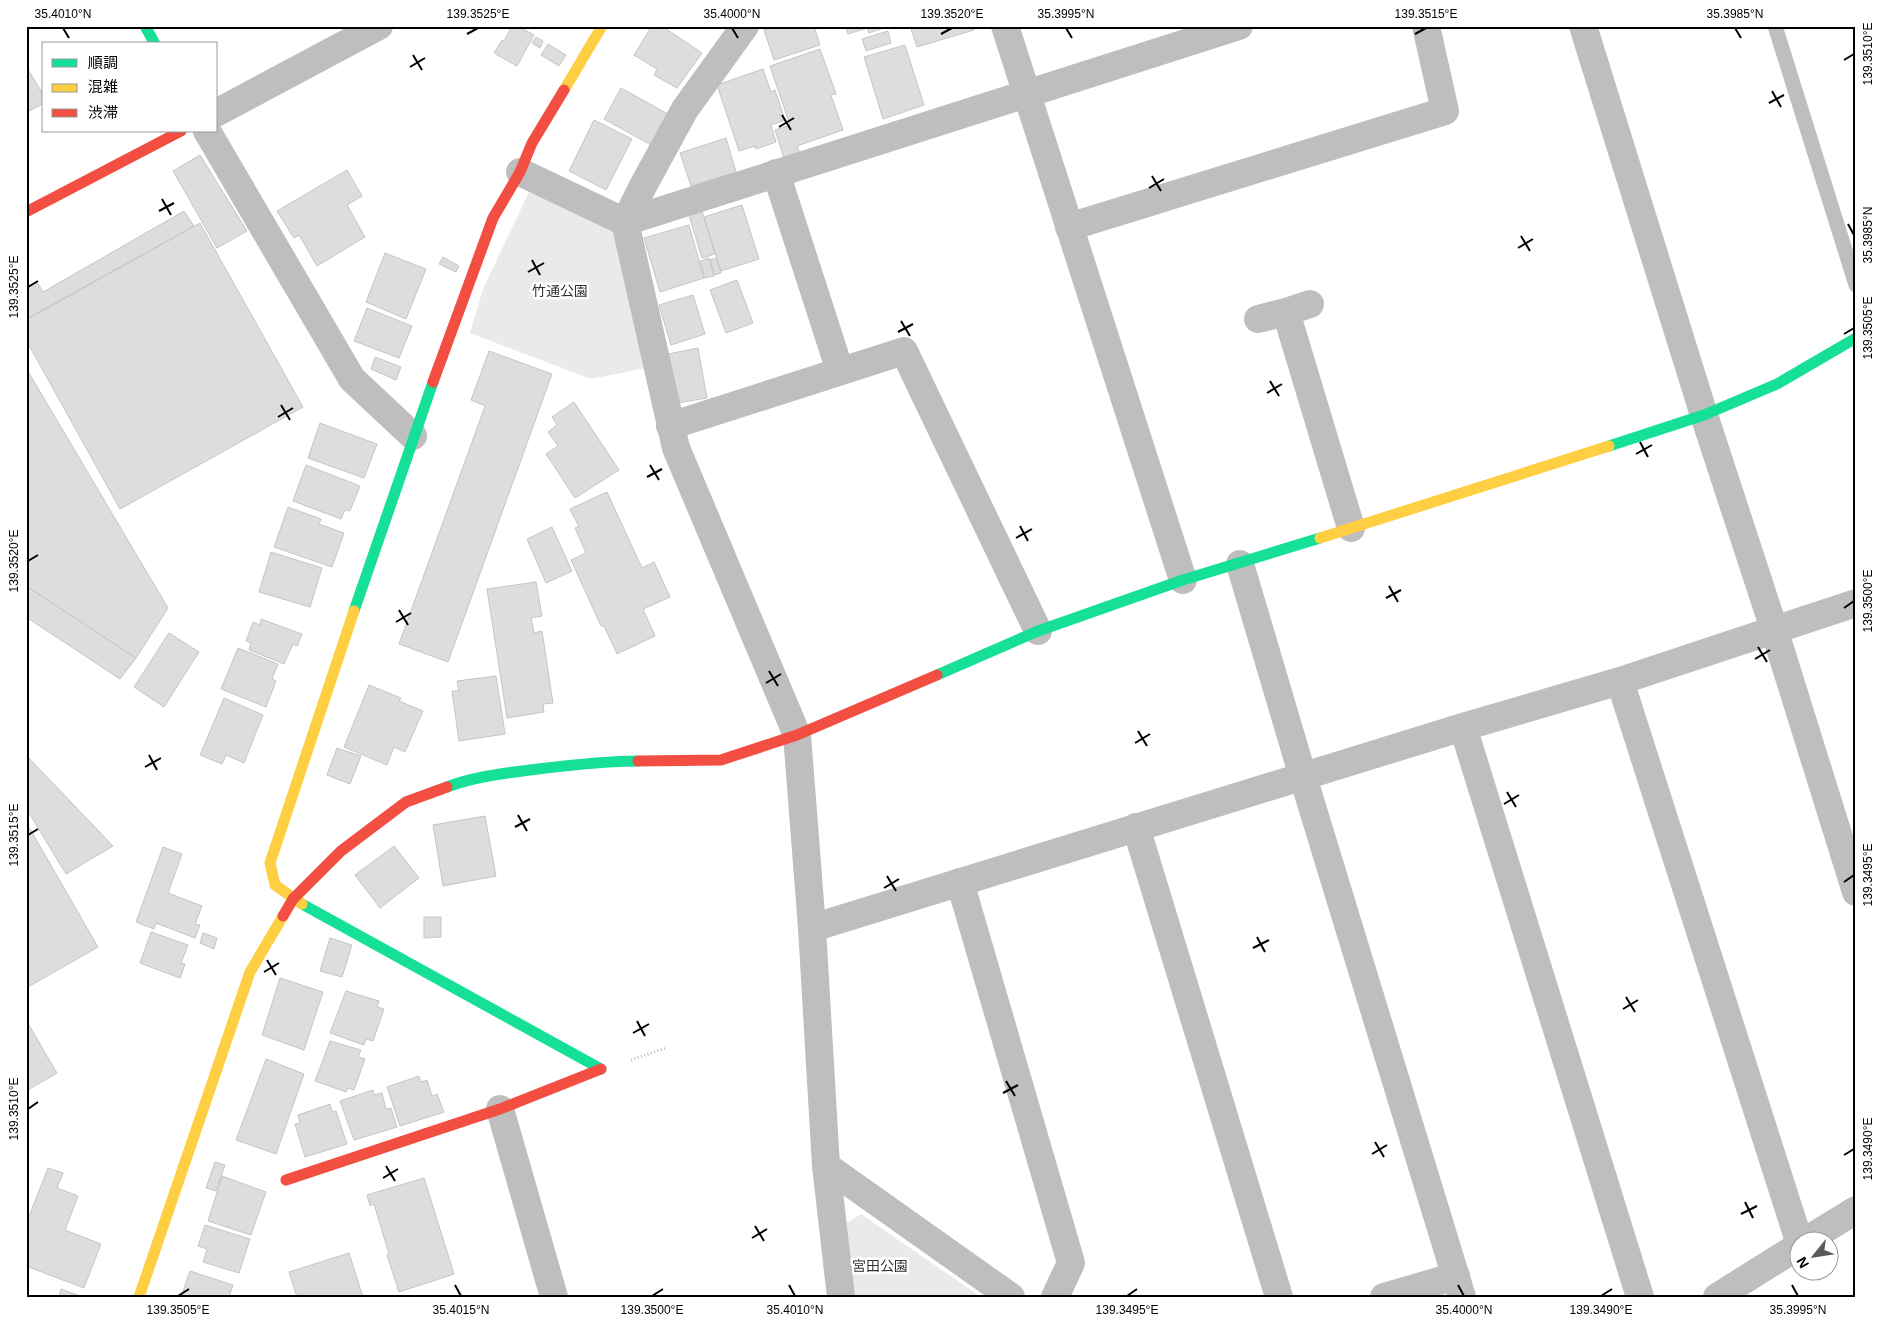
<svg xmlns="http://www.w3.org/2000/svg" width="1882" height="1323" font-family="Helvetica,'Noto Sans JP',sans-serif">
	<rect width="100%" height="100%" fill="#fff"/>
	<!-- green -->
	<g fill="#eaeaea">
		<polygon points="529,192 620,233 651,367 591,379 470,333 483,289"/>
		<polygon points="861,1214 981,1297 851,1297 843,1225"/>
	</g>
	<!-- building -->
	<g fill="#ddd" stroke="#c5c5c5">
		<polygon points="512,26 518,26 534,35 517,66 494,53 502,40 504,41"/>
		<polygon points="652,26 662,26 702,53 677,88 654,75 657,69 634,55"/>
		<polygon points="774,26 814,26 820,45 774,60 764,30"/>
		<polygon points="845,26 885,26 886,27 869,33 867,28 848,34"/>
		<polygon points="910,26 973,26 974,30 917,47"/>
		<polygon points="888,31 891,43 866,51 862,39"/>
		<polygon points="536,37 543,41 540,48 532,43"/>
		<polygon points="548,44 566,55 559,66 541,55"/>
		<polygon points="905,45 924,105 883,119 864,57"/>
		<polygon points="820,49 836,94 831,95 843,130 797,146 800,153 784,158 775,130 790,125 770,66"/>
		<polygon points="26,66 44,96 44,103 26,113"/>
		<polygon points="763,69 771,92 775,90 785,120 771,125 776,142 756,149 755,146 739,151 717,85"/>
		<polygon points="621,88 668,114 651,145 604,119"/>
		<polygon points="594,120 632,139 606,190 569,171"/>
		<polygon points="726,138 736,172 691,186 680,153"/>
		<polygon points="200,155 247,231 217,248 173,171"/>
		<polygon points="347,170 362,196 347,205 365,237 317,266 299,235 294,238 277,211"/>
		<polygon points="742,205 759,259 721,271 704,217"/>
		<polygon points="184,211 194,226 26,319 26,288 37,282 43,292"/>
		<polygon points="702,211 715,254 702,258 689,215"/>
		<polygon points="200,223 303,407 120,509 26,340 26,320"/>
		<polygon points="689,225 704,278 660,292 644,238"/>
		<polygon points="385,253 426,269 406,319 366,302"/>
		<polygon points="443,257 459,266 456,272 439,264"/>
		<polygon points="709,258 714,276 705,278 700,261"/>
		<polygon points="716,258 721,273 715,275 710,260"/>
		<polygon points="737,280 753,323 726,333 710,290"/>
		<polygon points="693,295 705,334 671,345 659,305"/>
		<polygon points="367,308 412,326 399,358 354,341"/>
		<polygon points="698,348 707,398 677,403 668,354"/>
		<polygon points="489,351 552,374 448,662 399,644 485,406 471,400"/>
		<polygon points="375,357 401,367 396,380 371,369"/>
		<polygon points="26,368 168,608 136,658 26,586"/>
		<polygon points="574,402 619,470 575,498 546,454 558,446 548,432 557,425 552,417"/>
		<polygon points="320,423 377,444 364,478 308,458"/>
		<polygon points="306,465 360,486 350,511 345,510 341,519 293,501"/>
		<polygon points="607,492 642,568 654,562 670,597 643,609 655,636 617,654 604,626 601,626 571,560 586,553 575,528 579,527 570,509"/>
		<polygon points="288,507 321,519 319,524 344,533 332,567 274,547"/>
		<polygon points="552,527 572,571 546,583 527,539"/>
		<polygon points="271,552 322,568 310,607 259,592"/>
		<polygon points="536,582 542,616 531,618 534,633 542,631 553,703 543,704 544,712 507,718 487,589"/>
		<polygon points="26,586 136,658 120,679 26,617"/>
		<polygon points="261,619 302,634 297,646 293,644 284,664 249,650 251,643 246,641 253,622 260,625"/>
		<polygon points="169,633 199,652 164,707 134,687"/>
		<polygon points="238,648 278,664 272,679 276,681 266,707 221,689"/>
		<polygon points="496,676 505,734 459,741 452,691 459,691 457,681"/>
		<polygon points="369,685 401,698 399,701 423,711 405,752 394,747 387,765 344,747"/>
		<polygon points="224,698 263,715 244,763 226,755 222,764 200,755"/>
		<polygon points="337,748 361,756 350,784 327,775"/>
		<polygon points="26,755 113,846 66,874 26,808"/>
		<polygon points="485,816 496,876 443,886 433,825"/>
		<polygon points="26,822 98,947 26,988"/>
		<polygon points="394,846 419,878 380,908 355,875"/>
		<polygon points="163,847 182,854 168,893 202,906 195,924 200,925 195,938 156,923 154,929 136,922"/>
		<polygon points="424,917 441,917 441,937 424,938"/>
		<polygon points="151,932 188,945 181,963 185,964 180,978 140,963"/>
		<polygon points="203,933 217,938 214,949 200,943"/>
		<polygon points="330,938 352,945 342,977 320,971"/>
		<polygon points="280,978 323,992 304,1050 262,1035"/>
		<polygon points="346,991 379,1001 377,1007 384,1009 373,1041 366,1039 364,1045 330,1033"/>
		<polygon points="26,1020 57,1073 26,1091"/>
		<polygon points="330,1041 361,1050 358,1057 365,1059 354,1090 348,1088 346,1092 315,1081"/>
		<polygon points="266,1059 304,1074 276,1154 236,1140"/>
		<polygon points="419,1076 421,1082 427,1080 432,1096 437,1094 444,1112 400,1126 387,1087"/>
		<polygon points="373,1090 374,1095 382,1093 386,1109 391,1108 397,1127 354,1140 340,1101"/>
		<polygon points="330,1104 332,1112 336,1111 347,1144 305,1157 295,1124 300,1123 298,1115"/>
		<polygon points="215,1162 225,1165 216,1191 206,1188"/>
		<polygon points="48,1168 63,1173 57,1188 78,1196 65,1230 101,1244 84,1288 26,1266 26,1224"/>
		<polygon points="222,1176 266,1192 251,1235 208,1221"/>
		<polygon points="424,1178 454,1274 399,1292 387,1255 389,1254 374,1204 370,1206 367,1195"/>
		<polygon points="205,1225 250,1239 239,1273 203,1262 207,1249 198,1246"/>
		<polygon points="349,1253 363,1297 297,1297 289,1272"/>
		<polygon points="190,1271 233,1285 229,1297 181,1297"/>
		<polygon points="61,1289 83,1297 59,1297"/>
	</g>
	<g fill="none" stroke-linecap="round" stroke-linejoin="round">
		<!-- path -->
		<polyline stroke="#b8b8b8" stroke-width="3" stroke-dasharray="1 2.5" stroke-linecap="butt" points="631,1060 666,1048"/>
		<!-- lane -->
		<polyline stroke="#bebebe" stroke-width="15" points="1775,26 1856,285"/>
		<!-- street -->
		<g stroke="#bebebe" stroke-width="28">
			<polyline points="1005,26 1183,580"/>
			<polyline points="1583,26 1704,415 1774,629 1856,892"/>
			<polyline points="216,113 379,26"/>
			<polyline points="207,131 352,379 413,436"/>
			<polyline points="520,172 625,222 676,448 797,735 812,928 826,1166 841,1297"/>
			<polyline points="776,173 840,371"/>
			<polyline points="625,222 1239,26"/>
			<polyline points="625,222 643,186 685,109 745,26"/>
			<polyline points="1069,227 1445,111 1426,26"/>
			<polyline points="1286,312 1310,304"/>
			<polyline points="1258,319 1286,312 1351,528"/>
			<polyline points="670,426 904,351 1038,631"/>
			<polyline points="1240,564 1303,777 1462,1297"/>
			<polyline points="1620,681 1800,1244"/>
			<polyline points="1463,727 1640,1297"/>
			<polyline points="1136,827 1279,1297"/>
			<polyline points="960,882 1071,1263 1055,1297"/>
			<polyline points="812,928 1463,727 1620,681 1856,603"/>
			<polyline points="500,1109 554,1297"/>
			<polyline points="826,1166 1011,1297"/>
			<polyline points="1807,1240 1856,1210"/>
			<polyline points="1384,1297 1456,1276"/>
			<polyline points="1717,1297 1800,1245"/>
		</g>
		<!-- fast -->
		<g stroke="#16e098" stroke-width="11">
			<polyline points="145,26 155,44"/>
			<polyline points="1609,446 1704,415 1777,384 1856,338"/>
			<polyline points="354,611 433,382"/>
			<polyline points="937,675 1038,631 1183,580 1320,538"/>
			<path d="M 447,787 C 476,776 507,773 538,769 C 571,765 604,761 638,761"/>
			<polyline points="302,904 601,1069"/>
		</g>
		<!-- slow -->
		<g stroke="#ffcf43" stroke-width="11">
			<polyline points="564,90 602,26"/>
			<polyline points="1320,538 1609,446"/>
			<polyline points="302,904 275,885 270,863 354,611"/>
			<polyline points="139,1297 250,972 283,916"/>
		</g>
		<!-- jam -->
		<g stroke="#f24e42" stroke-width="11">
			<polyline points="26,212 181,131"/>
			<polyline points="433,382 493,218 520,172 532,143 564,90"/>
			<polyline points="638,761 721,760 797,735 937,675"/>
			<polyline points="283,916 293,899 341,851 406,802 447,787"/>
			<polyline points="286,1180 500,1109 601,1069"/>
		</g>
	</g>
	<!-- ticks -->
	<path fill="none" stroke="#000" stroke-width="2" d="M 63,28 L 69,38M 732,28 L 738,38M 1066,28 L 1072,38M 1735,28 L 1741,38M 467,34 L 478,28M 941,34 L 952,28M 1415,34 L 1426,28M 413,55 L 422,70M 1844,60 L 1854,54M 410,67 L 425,58M 1772,91 L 1781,107M 1769,103 L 1784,95M 782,115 L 791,130M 779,127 L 794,118M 1152,176 L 1161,191M 1149,188 L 1164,179M 162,199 L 171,215M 159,211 L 174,203M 1848,224 L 1854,235M 1521,236 L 1530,251M 1518,248 L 1533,239M 532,260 L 540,275M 528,272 L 544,263M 28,287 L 38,281M 901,321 L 910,336M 898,332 L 913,324M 1844,334 L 1854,328M 1270,381 L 1279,396M 1267,393 L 1282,384M 281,405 L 290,420M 278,417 L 293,408M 1640,442 L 1648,457M 1636,454 L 1652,445M 650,465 L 659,480M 647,477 L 662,469M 1020,526 L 1028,541M 1016,538 L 1032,529M 28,561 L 38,555M 1389,586 L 1398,602M 1386,598 L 1401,590M 1844,608 L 1854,601M 399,610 L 408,625M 396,622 L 411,613M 1758,647 L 1767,662M 1755,659 L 1770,650M 769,671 L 778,686M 766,683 L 781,674M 1138,731 L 1147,746M 1135,743 L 1150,734M 149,755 L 157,770M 145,767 L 161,758M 1507,792 L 1516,807M 1504,804 L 1519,795M 518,815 L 527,831M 515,827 L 530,819M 28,835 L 38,829M 887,876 L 896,891M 1844,882 L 1854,875M 884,888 L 899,879M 1257,937 L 1265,952M 1253,948 L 1269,940M 267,960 L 276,975M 264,972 L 279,963M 1626,997 L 1635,1012M 1623,1009 L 1638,1000M 637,1021 L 645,1036M 633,1033 L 649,1024M 1006,1081 L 1015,1096M 1003,1093 L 1018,1085M 28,1109 L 38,1102M 1375,1142 L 1384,1157M 1372,1154 L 1387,1145M 1844,1155 L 1854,1149M 386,1166 L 395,1181M 383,1178 L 398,1169M 1745,1202 L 1753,1218M 1741,1214 L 1757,1206M 755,1226 L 764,1241M 752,1238 L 767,1229M 455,1285 L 461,1296M 789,1285 L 795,1296M 1458,1285 L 1464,1296M 1792,1285 L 1798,1296M 178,1296 L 189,1289M 652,1296 L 663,1289M 1127,1296 L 1137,1289M 1601,1296 L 1612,1289"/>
	<g text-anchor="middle" stroke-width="5" stroke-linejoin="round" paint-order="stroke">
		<!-- park labels -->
		<g font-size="14" fill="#303030" stroke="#fff">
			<text x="560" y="296">竹通公園</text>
			<text x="880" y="1271">宮田公園</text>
		</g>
	</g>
	<!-- border -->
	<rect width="1882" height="1323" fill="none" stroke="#ffffff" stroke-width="55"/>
	<!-- legend -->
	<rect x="42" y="42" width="175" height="90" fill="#ffffff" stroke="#999999"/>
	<rect x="52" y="59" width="25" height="8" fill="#16e098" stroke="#999999"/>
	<text x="88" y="68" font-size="15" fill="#000000">順調</text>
	<rect x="52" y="84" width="25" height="8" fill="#ffcf43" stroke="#999999"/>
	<text x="88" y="92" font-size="15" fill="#000000">混雑</text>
	<rect x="52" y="109" width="25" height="8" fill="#f24e42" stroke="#999999"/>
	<text x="88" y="118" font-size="15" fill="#000000">渋滞</text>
	<!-- north arrow -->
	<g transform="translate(1814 1256) rotate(240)"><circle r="24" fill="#ffffff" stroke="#999999"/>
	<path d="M0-4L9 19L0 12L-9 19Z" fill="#595959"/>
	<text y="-8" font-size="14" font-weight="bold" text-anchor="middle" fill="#000000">N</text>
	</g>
	<rect x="28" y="28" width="1826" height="1268" fill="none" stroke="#000" stroke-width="2"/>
	<g font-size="12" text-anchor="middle" fill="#000">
		<text x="63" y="18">35.4010°N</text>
		<text x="478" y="18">139.3525°E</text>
		<text x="732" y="18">35.4000°N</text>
		<text x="952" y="18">139.3520°E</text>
		<text x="1066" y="18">35.3995°N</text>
		<text x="1426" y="18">139.3515°E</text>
		<text x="1735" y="18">35.3985°N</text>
		<text transform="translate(1868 54) rotate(-90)" y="4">139.3510°E</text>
		<text transform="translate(1868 235) rotate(-90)" y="4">35.3985°N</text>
		<text transform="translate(14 287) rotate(-90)" y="4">139.3525°E</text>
		<text transform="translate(1868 328) rotate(-90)" y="4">139.3505°E</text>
		<text transform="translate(14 561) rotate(-90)" y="4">139.3520°E</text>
		<text transform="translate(1868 601) rotate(-90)" y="4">139.3500°E</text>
		<text transform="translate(14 835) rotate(-90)" y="4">139.3515°E</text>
		<text transform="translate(1868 875) rotate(-90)" y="4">139.3495°E</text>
		<text transform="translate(14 1109) rotate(-90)" y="4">139.3510°E</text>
		<text transform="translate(1868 1149) rotate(-90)" y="4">139.3490°E</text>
		<text x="178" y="1314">139.3505°E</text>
		<text x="461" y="1314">35.4015°N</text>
		<text x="652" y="1314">139.3500°E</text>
		<text x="795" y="1314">35.4010°N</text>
		<text x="1127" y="1314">139.3495°E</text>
		<text x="1464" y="1314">35.4000°N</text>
		<text x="1601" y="1314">139.3490°E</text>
		<text x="1798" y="1314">35.3995°N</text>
	</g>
</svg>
